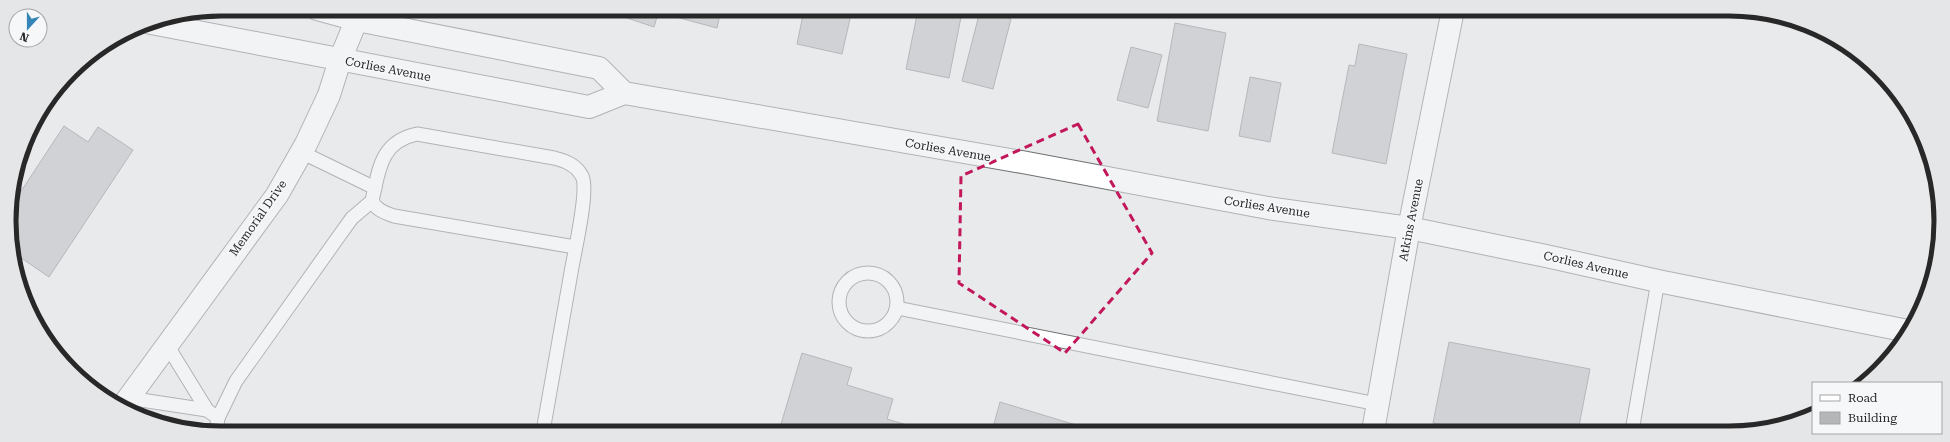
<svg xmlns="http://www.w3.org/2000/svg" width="1950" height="442" font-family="'Roboto Serif',serif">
	<rect width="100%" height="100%" fill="#e8eaec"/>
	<!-- building -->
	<g fill="#b4b6b8" stroke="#797b7c">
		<polygon points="627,9 659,10 654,27 624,17"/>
		<polygon points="678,10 721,10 717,28 676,17"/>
		<polygon points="804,10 852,10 842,54 797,44"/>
		<polygon points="918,10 950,10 962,12 949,78 906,69"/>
		<polygon points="980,11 1011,19 993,89 962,81"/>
		<polygon points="1175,23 1226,33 1208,131 1157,121"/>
		<polygon points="1359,44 1407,54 1386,164 1332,153 1349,65 1355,66"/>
		<polygon points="1131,47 1162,55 1148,108 1117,100"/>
		<polygon points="1250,77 1281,83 1270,142 1239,136"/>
		<polygon points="64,126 88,142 98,127 133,150 49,277 14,253 10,208"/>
		<polygon points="1449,342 1590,369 1578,431 1476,431 1433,423"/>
		<polygon points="802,353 852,368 847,385 893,399 887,419 927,431 779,431"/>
		<polygon points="1000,402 1096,431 992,431"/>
	</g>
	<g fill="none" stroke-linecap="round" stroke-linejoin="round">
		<defs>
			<g id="lane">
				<polyline points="301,152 375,188"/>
				<circle cx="868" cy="302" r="29"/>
				<polyline points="897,308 1377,404"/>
				<polyline points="167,345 207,410 218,418"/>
				<polyline points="128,398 207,410"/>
				<polyline points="216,431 218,418 236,381 339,236 352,218 372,201"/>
				<path d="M 543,431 L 572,267 C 575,250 589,189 582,176 C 576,165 566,161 554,158 L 417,134 C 380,142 379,170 372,201 C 376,210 386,213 394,216 L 575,247"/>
				<polyline points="1632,431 1658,281"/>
			</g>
			<g id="secondary">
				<polyline points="317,9 357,20 599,68 624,93"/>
				<polyline points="151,23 589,107 624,93 1022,162 1268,208 1409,228 1546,256 1658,281 1908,331"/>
				<polyline points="122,407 277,195 306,144 329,95 340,60 361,9"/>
				<polyline points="1373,431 1409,228 1453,10"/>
			</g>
		</defs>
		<!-- lane casing -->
		<use href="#lane" stroke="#6f7172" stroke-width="15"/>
		<!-- secondary casing -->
		<use href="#secondary" stroke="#6f7172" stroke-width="24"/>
		<!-- lane -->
		<use href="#lane" stroke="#fff" stroke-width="13"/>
		<!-- secondary -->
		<use href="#secondary" stroke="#fff" stroke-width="22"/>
	</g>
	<!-- marked area -->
	<path d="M0 0H1950V442H0ZM 1078,124 L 1152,253 L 1065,353 L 959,283 L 961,176 Z" fill="#e8eaec" fill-opacity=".55" fill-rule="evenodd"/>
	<path fill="none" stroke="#c2185b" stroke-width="3" stroke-dasharray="8 5" stroke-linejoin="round" d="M 1078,124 L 1152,253 L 1065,353 L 959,283 L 961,176 Z"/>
	<g text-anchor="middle" stroke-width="3.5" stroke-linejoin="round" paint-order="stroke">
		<!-- street labels -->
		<g font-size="12" fill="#282829" stroke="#f5f7f9">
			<text transform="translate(388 69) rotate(11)" y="4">Corlies Avenue</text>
			<text transform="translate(948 150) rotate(10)" y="4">Corlies Avenue</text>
			<text transform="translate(1267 207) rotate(9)" y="4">Corlies Avenue</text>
			<text transform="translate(258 218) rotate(-55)" y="4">Memorial Drive</text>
			<text transform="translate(1411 220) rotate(-79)" y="4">Atkins Avenue</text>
			<text transform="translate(1586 265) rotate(13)" y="4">Corlies Avenue</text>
		</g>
	</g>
	<!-- crop -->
	<path d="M0 0H1950V442H0ZM221 16H1729A205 205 0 0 1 1934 221V221A205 205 0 0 1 1729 426H221A205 205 0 0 1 16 221V221A205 205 0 0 1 221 16Z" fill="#e5e6e8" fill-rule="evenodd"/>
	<path fill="none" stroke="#282829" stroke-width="5" d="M221 16H1729A205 205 0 0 1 1934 221V221A205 205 0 0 1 1729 426H221A205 205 0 0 1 16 221V221A205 205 0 0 1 221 16Z"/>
	<!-- legend -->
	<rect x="1812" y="382" width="130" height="52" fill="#f5f7f9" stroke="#a3a4a6"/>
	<rect x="1820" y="395" width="20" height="6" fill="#ffffff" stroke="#a3a4a6"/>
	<text x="1848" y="402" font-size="12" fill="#282829">Road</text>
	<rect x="1820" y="412" width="20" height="12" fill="#b4b6b8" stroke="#a3a4a6"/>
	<text x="1848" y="422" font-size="12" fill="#282829">Building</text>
	<!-- north arrow -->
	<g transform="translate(28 28) rotate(201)"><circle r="19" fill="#f5f7f9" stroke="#a3a4a6"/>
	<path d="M0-3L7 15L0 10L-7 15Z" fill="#3585b7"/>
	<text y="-6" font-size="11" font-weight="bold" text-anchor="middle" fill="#282829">N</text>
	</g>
</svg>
